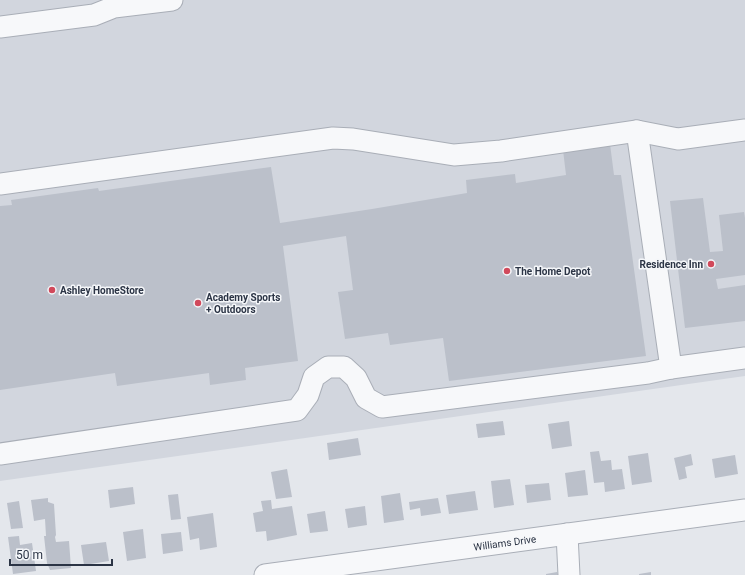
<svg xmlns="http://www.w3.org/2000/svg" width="745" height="575" font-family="Roboto,sans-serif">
	<rect width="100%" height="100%" fill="#e4e7ec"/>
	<!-- built -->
	<polygon fill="#d2d6de" points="0,0 745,0 745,376 0,481"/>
	<!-- building -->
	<g fill="#bbc0ca">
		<polygon points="610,144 614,175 621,175 646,356 449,381 443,338 390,345 388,333 345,339 338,292 353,290 346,236 283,246 298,361 245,368 246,380 210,385 209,373 117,386 115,373 0,390 0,206 12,205 11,200 98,188 99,191 271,167 280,223 372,209 467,193 466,180 515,174 516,183 566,175 563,150"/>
		<polygon points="703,198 710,252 723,251 719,215 744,212 745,218 745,275 716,279 718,289 745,285 745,321 685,328 670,201"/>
		<polygon points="503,421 505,435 478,438 476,424"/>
		<polygon points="569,421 572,446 552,449 548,424"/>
		<polygon points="358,438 361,455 329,460 327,443"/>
		<polygon points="599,451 601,461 611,460 612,470 622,469 625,489 605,492 604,482 594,483 590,452"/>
		<polygon points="648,453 652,482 632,485 628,456"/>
		<polygon points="691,454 693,465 685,467 687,478 679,480 674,458"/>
		<polygon points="735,455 738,474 715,478 712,459"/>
		<polygon points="287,469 292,497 276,499 271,472"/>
		<polygon points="585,470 588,495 568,497 565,473"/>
		<polygon points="510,479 514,505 494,508 491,481"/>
		<polygon points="549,483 551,500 527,503 525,485"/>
		<polygon points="133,487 135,504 110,508 108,490"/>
		<polygon points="475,491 478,510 449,514 446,495"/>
		<polygon points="400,493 404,520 384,523 381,496"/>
		<polygon points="178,494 181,519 171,520 168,495"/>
		<polygon points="48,498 48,502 54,504 56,535 55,537 56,542 69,541 71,568 50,570 47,563 44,536 46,536 45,519 34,521 31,500"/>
		<polygon points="438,498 441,513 421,516 420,508 410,510 409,502"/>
		<polygon points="271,500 272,509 292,506 297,535 267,541 266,531 256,532 253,513 263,511 261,501"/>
		<polygon points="19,501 23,528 11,529 7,503"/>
		<polygon points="365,506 367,525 348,528 345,509"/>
		<polygon points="325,511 328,531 310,533 307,514"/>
		<polygon points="213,513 217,547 200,550 199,538 190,540 187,517"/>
		<polygon points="143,529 146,558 127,561 123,532"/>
		<polygon points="181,532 183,551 163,554 161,534"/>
		<polygon points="19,536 20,545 32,543 36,571 13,574 8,537"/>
		<polygon points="106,542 109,561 84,565 81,545"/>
		<polygon points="557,572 558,575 546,575 546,574"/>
		<polygon points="651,572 651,575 639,575 639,574"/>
	</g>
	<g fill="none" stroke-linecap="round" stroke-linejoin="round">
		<defs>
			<g id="minor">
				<polyline points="0,27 94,15 114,7 172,0"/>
				<polyline points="637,131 671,368"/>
				<polyline points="0,184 333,138 353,139 454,155 501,151 637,131 678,139 745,130"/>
				<polyline points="0,454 297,410 308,395 314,377 328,367 344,367 356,378 366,398 382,407 648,373 671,368 745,358"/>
				<polyline points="567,534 569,575"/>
				<path id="s1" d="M 265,575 L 745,510"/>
			</g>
		</defs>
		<!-- minor casing -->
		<use href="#minor" stroke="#a9aeb7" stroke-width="23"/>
		<!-- minor -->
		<use href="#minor" stroke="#f7f8fa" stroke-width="21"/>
	</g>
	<!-- markers -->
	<g fill="#d1495b" stroke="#f4f6f9" stroke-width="1.5">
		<circle cx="711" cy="264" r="4"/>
		<circle cx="507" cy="271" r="4"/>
		<circle cx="52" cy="290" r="4"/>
		<circle cx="198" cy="303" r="4"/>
	</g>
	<g text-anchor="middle" stroke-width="3" stroke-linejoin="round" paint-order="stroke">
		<!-- poi labels -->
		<g font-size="10" font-weight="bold" fill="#2b3445" stroke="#f4f6f9" text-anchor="start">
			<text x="703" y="268" text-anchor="end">Residence Inn</text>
			<text x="515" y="275">The Home Depot</text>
			<text x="60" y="294">Ashley HomeStore</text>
			<text x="206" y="301">Academy Sports<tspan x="206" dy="12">+ Outdoors</tspan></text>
		</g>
		<!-- street labels -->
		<g font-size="10" fill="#2b3445" stroke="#f4f6f9">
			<text dy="4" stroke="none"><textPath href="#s1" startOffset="242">Williams Drive</textPath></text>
		</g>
	</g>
	<!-- scale -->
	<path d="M10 559v6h102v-6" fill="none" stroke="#2b3445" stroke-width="2"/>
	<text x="16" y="559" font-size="12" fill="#2b3445" stroke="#f4f6f9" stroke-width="3" paint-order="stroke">50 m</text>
</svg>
